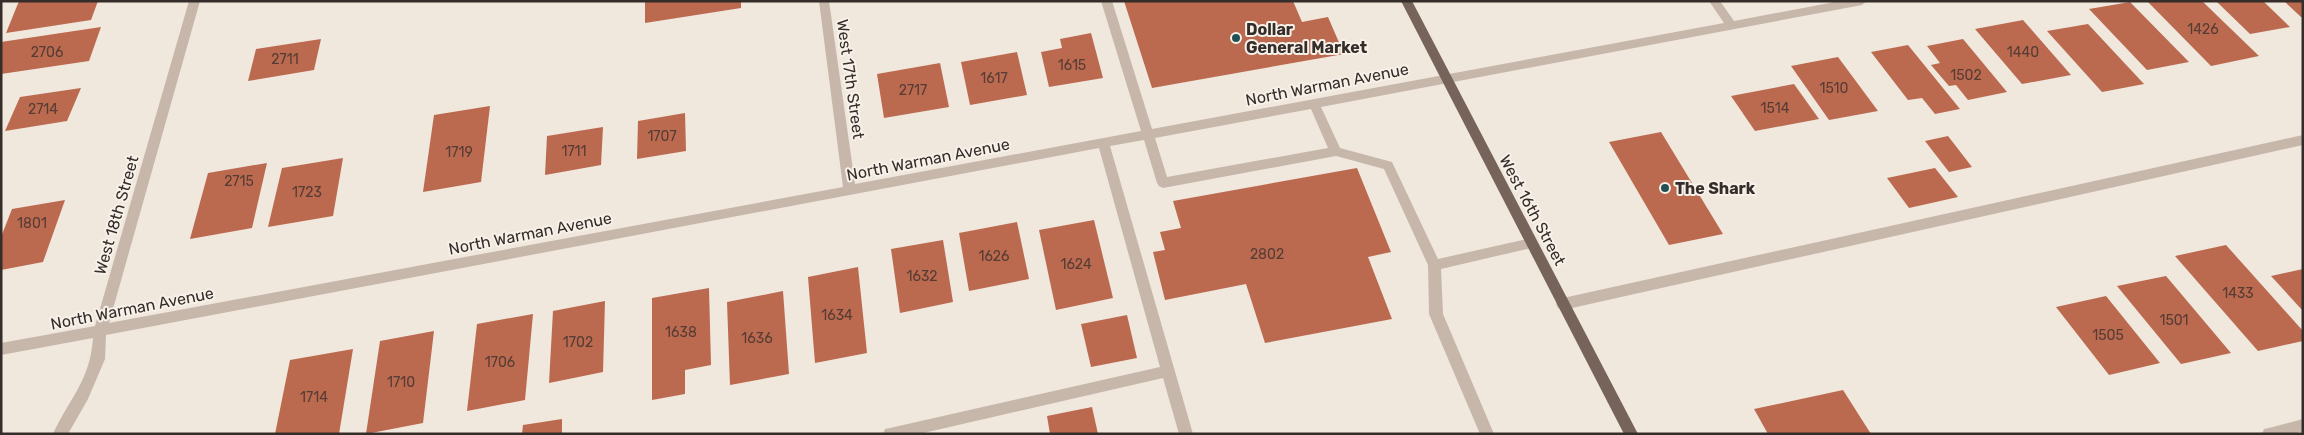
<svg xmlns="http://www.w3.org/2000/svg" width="2304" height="435" font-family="Rubik,sans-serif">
	<rect width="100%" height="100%" fill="#f0e7dd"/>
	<!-- building -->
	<g fill="#bb6a50">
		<polygon points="19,1 98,1 91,20 6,33"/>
		<polygon points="645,1 741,1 741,8 645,23"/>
		<polygon points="1124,1 1293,1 1302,22 1328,17 1344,54 1152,88"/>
		<polygon points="2147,1 2202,1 2259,56 2211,66"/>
		<polygon points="2216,1 2263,1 2290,27 2250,34"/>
		<polygon points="2284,1 2303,1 2303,17 2301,17"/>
		<polygon points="2130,2 2189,62 2147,70 2089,9"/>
		<polygon points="2023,20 2071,75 2022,84 1975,29"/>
		<polygon points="2088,24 2144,84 2102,92 2047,31"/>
		<polygon points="101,27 89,61 1,74 1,42"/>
		<polygon points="1091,33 1103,78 1049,87 1041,52 1062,48 1060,39"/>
		<polygon points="321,39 314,70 248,81 256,49"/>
		<polygon points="1963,39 2007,92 1968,100 1956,85 1949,86 1931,65 1940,63 1927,46"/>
		<polygon points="1908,45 1960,109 1935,114 1922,98 1908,100 1871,52"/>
		<polygon points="1017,52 1027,95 970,105 961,62"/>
		<polygon points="1838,57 1878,111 1829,120 1791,66"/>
		<polygon points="940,63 949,107 884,118 877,74"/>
		<polygon points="1794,84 1819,119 1755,131 1731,96"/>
		<polygon points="81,88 67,121 5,131 20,97"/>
		<polygon points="490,106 481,182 423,192 434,115"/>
		<polygon points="685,113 686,151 637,159 638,121"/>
		<polygon points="603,127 601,165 545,175 547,136"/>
		<polygon points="1661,132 1723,234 1669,245 1609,142"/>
		<polygon points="1948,136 1972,167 1949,172 1925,141"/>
		<polygon points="343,158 333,216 268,227 282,168"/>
		<polygon points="267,163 252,228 190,239 208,173"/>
		<polygon points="1357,168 1391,252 1368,257 1392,319 1265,343 1246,284 1165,300 1153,252 1165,250 1160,232 1181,228 1173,201"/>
		<polygon points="1935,168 1958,197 1909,208 1887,178"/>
		<polygon points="65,200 43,262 1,270 1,237 12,209"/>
		<polygon points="1094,220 1113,298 1056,310 1039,230"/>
		<polygon points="1017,222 1029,279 969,291 959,233"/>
		<polygon points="943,240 953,302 900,313 891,249"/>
		<polygon points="2226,245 2303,331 2303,341 2258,351 2175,256"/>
		<polygon points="858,267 867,353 815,363 808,277"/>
		<polygon points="2303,269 2303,311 2271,276"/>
		<polygon points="2166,276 2231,353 2181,364 2117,286"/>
		<polygon points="709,288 711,365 685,370 685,394 652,400 652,298"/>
		<polygon points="783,291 789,374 730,385 727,302"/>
		<polygon points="2106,296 2160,363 2109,375 2056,307"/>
		<polygon points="605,301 603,372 549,383 553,311"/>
		<polygon points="533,314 525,400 467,411 477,324"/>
		<polygon points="1127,315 1137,358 1091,367 1081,324"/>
		<polygon points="434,331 423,423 366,434 380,341"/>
		<polygon points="353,349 339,434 275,434 290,360"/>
		<polygon points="1843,390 1871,434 1768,434 1754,409"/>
		<polygon points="1092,407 1098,434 1050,434 1047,416"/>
		<polygon points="562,419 562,434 522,434 523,425"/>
	</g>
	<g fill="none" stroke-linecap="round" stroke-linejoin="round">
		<!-- minor -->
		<g fill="#c7b7aa" fill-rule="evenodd">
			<path d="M 189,1 L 200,1 L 109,323 L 843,187 L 819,1 L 829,1 L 855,184 L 1141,131 L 1101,1 L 1112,1 L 1152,129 L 1724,23 L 1709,1 L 1720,1 L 1734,21 L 1840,1 L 1867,1 L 1862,5 L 1321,107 L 1340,148 L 1392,162 L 1438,259 L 1531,238 L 1535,239 L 1537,243 L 1535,247 L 1531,248 L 1441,269 L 1443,314 L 1494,434 L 1480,434 L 1429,314 L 1428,265 L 1384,169 L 1336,156 L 1163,188 L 1159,186 L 1157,183 L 1144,140 L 1110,146 L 1193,434 L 1179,434 L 1163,378 L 919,434 L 883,434 L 885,429 L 890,428 L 1160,367 L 1099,148 L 106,335 L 105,359 L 88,399 L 68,434 L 53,434 C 70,397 90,381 93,338 L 1,355 L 1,343 L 95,326 ZM 1311,109 L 1328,148 L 1167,177 L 1155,138 Z"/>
			<polygon points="2303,135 2303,145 1563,310 1558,308 1556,304 1558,300 1563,298"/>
			<polygon points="2303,419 2303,431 2294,434 2262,434 2264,429 2269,428"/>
		</g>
		<!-- major -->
		<polygon fill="#76645b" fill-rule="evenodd" points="1401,1 1412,1 1638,434 1624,434"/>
	</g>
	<!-- markers -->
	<g fill="#225053" stroke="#f8f1e9" stroke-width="2">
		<circle cx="1236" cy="38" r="5"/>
		<circle cx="1665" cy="188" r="5"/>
	</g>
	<g text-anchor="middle" stroke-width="4" stroke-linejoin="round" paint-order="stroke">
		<!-- number labels -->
		<g font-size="14" fill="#563c33">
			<text x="2203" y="34">1426</text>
			<text x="47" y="57">2706</text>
			<text x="2023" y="57">1440</text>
			<text x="285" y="64">2711</text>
			<text x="1072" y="70">1615</text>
			<text x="1966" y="80">1502</text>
			<text x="994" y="83">1617</text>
			<text x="1834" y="93">1510</text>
			<text x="913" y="95">2717</text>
			<text x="1775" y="113">1514</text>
			<text x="43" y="114">2714</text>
			<text x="662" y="141">1707</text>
			<text x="574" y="156">1711</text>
			<text x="459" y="157">1719</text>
			<text x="239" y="186">2715</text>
			<text x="307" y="197">1723</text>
			<text x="32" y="228">1801</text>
			<text x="1267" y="259">2802</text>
			<text x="994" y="261">1626</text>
			<text x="1076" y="269">1624</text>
			<text x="922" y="281">1632</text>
			<text x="2238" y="298">1433</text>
			<text x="837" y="320">1634</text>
			<text x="2174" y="325">1501</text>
			<text x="681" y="337">1638</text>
			<text x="2108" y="340">1505</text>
			<text x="757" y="343">1636</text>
			<text x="578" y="347">1702</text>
			<text x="500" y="367">1706</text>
			<text x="401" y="387">1710</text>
			<text x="314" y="402">1714</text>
		</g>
		<!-- poi labels -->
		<g font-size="16" font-weight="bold" fill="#352d29" stroke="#f8f1e9" text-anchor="start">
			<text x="1246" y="35">Dollar<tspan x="1246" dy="18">General Market</tspan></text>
			<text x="1675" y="194">The Shark</text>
		</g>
		<!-- street labels -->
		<g font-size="16" fill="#352d29" stroke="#f8f1e9">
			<text transform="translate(851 79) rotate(82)" y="6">West 17th Street</text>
			<text transform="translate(1327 84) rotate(-11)" y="6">North Warman Avenue</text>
			<text transform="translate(928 159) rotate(-11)" y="6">North Warman Avenue</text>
			<text transform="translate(1533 210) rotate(62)" y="6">West 16th Street</text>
			<text transform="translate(116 215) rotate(-74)" y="6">West 18th Street</text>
			<text transform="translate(530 233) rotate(-11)" y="6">North Warman Avenue</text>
			<text transform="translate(132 308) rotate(-11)" y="6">North Warman Avenue</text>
		</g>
	</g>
	<!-- border -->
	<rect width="2304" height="435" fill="none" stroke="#352d29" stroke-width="5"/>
</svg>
